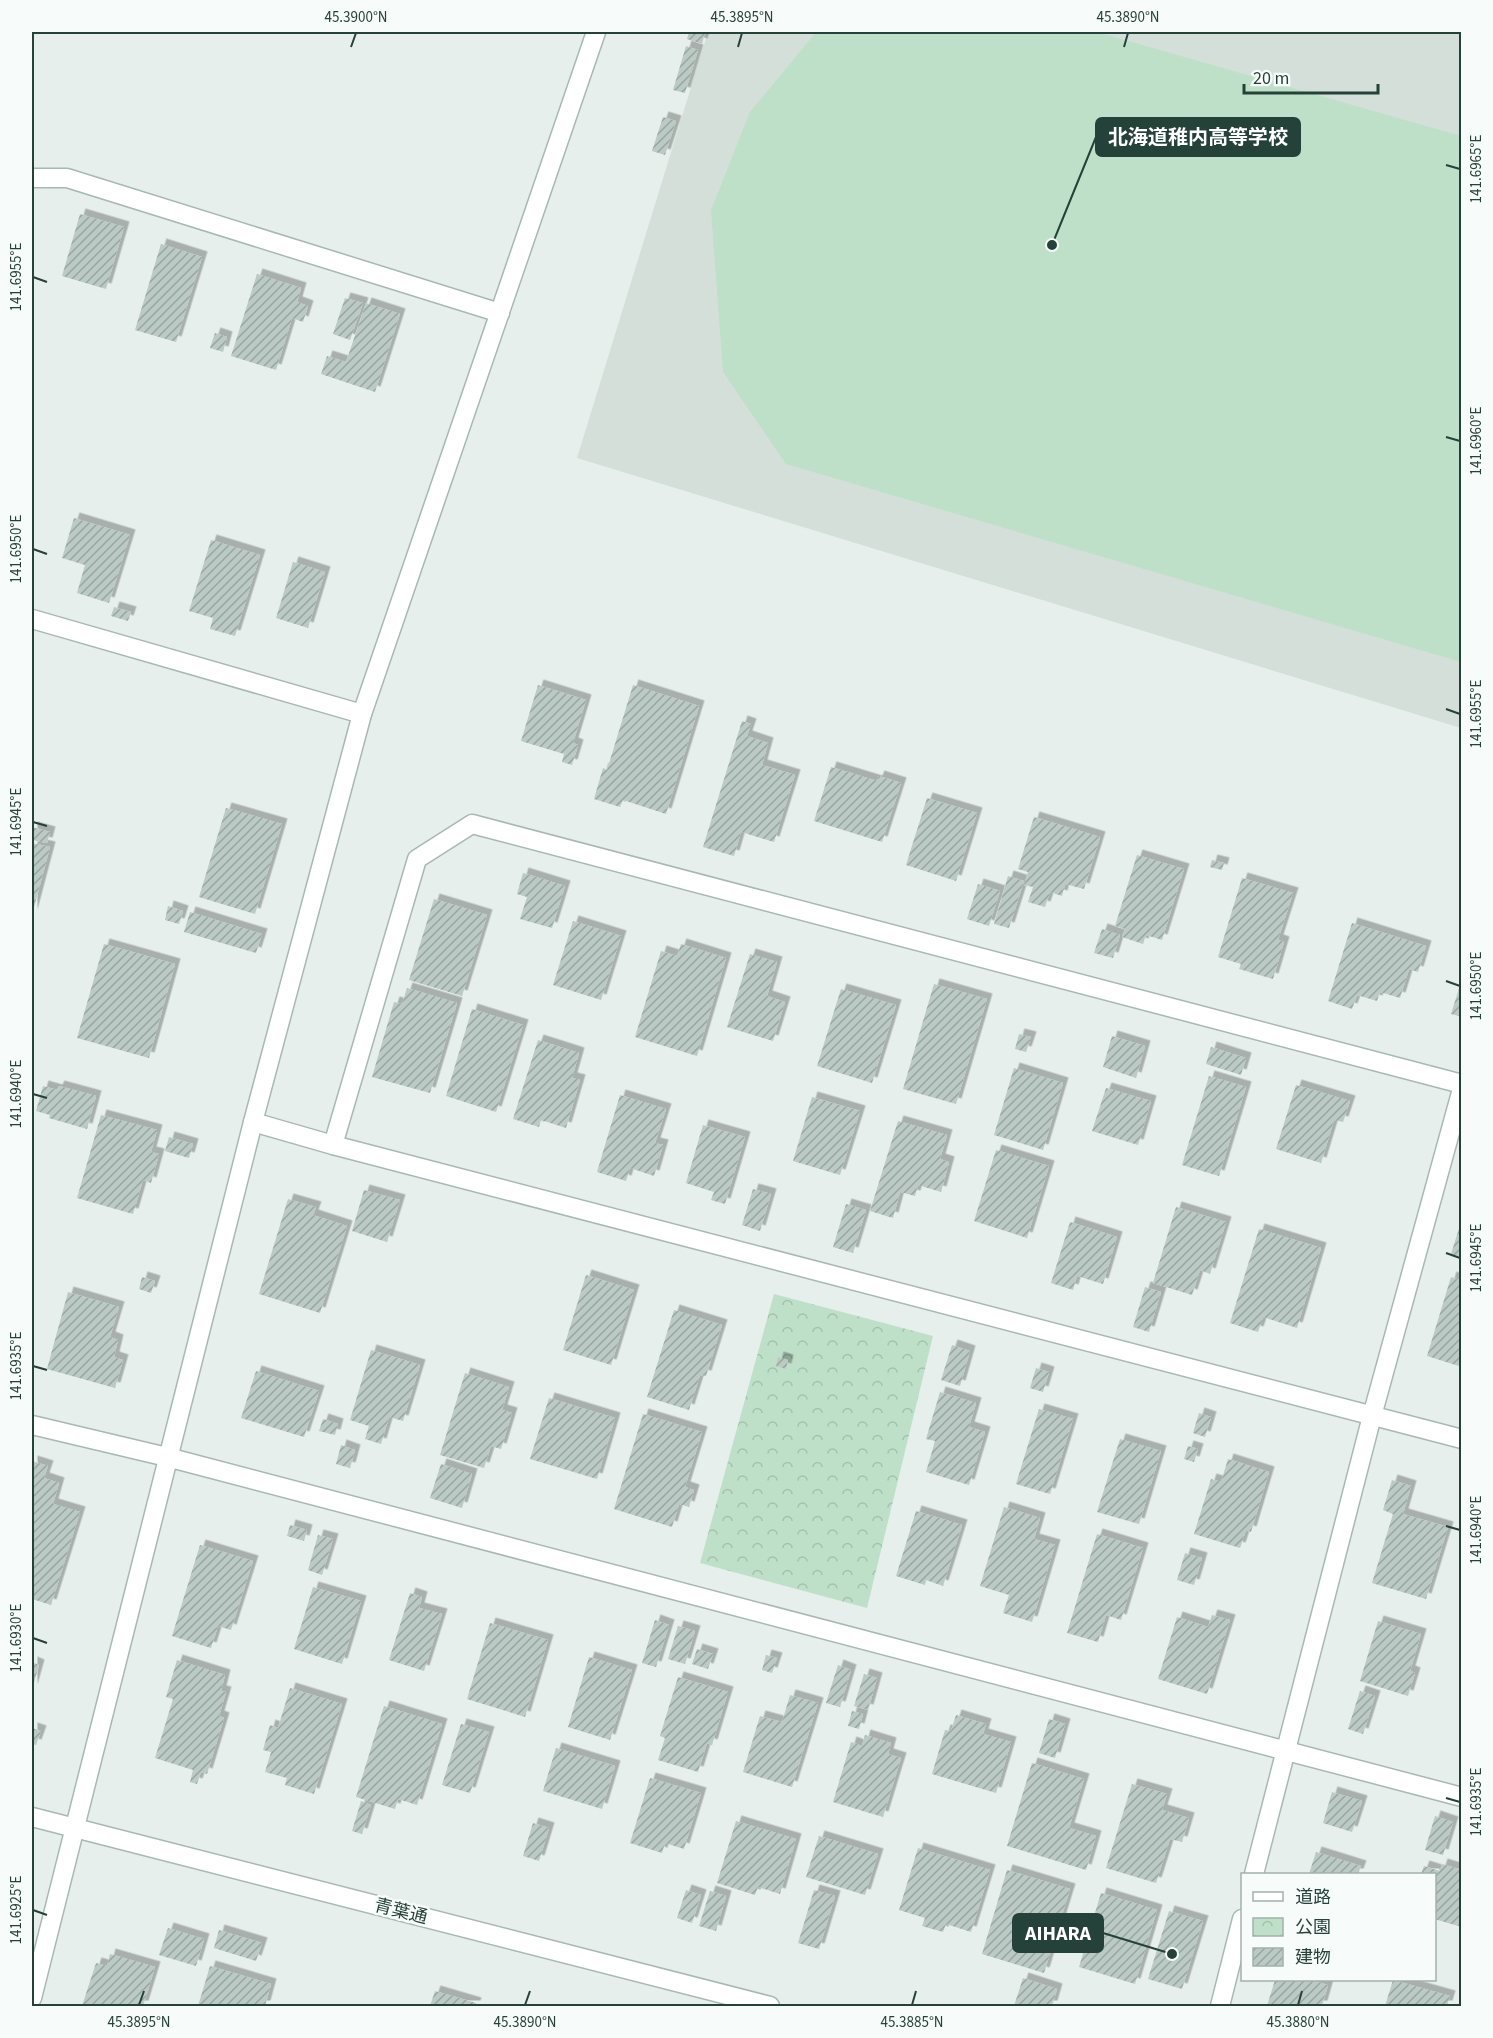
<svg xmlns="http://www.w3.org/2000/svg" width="1493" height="2038" font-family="'Source Sans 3','Noto Sans JP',sans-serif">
	<defs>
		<pattern id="park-crowns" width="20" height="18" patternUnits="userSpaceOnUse" patternTransform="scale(1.5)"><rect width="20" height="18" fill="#bfe0c8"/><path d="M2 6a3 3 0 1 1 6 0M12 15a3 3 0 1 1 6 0" fill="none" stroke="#a4c1ad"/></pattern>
		<pattern id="building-hatch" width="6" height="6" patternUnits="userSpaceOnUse" patternTransform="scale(1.5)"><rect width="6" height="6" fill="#bbcac4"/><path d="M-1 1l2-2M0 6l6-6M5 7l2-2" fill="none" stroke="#98a6a0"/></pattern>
		<filter id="shadow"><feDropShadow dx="5.5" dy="-5.5" stdDeviation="0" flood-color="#0004"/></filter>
	</defs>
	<rect width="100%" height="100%" fill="#e6efeb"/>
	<!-- built -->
	<polygon fill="#d4dfda" points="708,32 1461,32 1461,728 577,458"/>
	<!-- park -->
	<polygon fill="url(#park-crowns)" points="774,1294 933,1336 867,1608 700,1563"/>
	<!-- pitch -->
	<polygon fill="#bfe0c8" points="816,32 1097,32 1461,136 1461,662 786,464 723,372 711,210 750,112"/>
	<!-- building -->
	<g fill="url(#building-hatch)" filter="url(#shadow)">
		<polygon points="689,32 705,32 702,44 687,39"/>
		<polygon points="686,46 698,50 685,93 673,90"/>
		<polygon points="663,117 676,121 665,155 652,151"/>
		<polygon points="80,214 124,227 106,289 62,276"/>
		<polygon points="161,244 202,257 176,342 135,330"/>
		<polygon points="257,274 301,288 297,302 308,306 303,322 292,318 276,370 231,356"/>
		<polygon points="345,298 363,303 350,340 333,334"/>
		<polygon points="366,303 400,314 375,392 321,374 327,356 346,362"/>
		<polygon points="215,333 227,337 223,352 210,348"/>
		<polygon points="74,518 130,535 109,603 77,593 85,565 62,558"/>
		<polygon points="211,540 260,555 235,636 210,629 213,618 189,611"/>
		<polygon points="293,562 325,572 308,628 276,618"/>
		<polygon points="114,607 131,612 128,621 111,616"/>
		<polygon points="538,685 586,700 573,743 578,745 572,765 562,762 564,754 521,741"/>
		<polygon points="633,685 699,706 666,814 623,800 620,807 594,799 603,768 607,770"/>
		<polygon points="742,721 751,724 747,736 768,743 762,765 795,775 774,842 741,832 734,856 703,847"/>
		<polygon points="831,767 877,781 879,776 901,783 882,842 814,821"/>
		<polygon points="927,798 977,813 956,881 906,865"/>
		<polygon points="226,808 282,824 255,914 199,897"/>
		<polygon points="1034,817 1100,837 1084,889 1065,884 1062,896 1050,892 1045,907 1028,902 1033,887 1024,885 1028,872 1018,869"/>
		<polygon points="32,827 50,832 47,843 32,840"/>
		<polygon points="32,843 50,847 32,915"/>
		<polygon points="1137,855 1184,869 1162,940 1146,935 1143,944 1122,937 1125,929 1115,926"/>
		<polygon points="1212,860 1224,863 1222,870 1210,867"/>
		<polygon points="523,873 565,886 552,928 520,919 527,897 517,894"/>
		<polygon points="1008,876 1024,881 1009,928 994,924"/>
		<polygon points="1242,878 1293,893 1278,940 1284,942 1273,979 1239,969 1241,964 1218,957"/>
		<polygon points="978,884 1000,891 989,926 967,919"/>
		<polygon points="434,899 487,915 462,996 409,980"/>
		<polygon points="168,906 183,911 179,924 165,920"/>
		<polygon points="190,912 262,934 256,953 184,932"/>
		<polygon points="573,921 621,936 601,1000 553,985"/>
		<polygon points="1352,923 1426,946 1418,972 1409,969 1400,998 1380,992 1377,1001 1357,995 1352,1009 1328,1001"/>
		<polygon points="1102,929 1120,935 1113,958 1094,953"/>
		<polygon points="104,944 175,964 149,1058 77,1038"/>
		<polygon points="681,944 726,958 697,1056 635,1037 661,951 677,956"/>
		<polygon points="750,954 777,962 767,996 785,1002 773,1041 727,1027"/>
		<polygon points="1461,982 1462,982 1462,1017 1451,1014"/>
		<polygon points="934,984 987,999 956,1104 903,1089"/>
		<polygon points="407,988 457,1003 430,1093 372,1077 394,1002 402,1004"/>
		<polygon points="841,989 896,1005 872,1083 817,1066"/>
		<polygon points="472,1009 523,1025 496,1112 446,1096"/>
		<polygon points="1019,1034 1031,1037 1026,1052 1015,1049"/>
		<polygon points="1112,1036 1145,1046 1136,1078 1103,1067"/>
		<polygon points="538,1040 579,1053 572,1078 580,1080 566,1128 541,1120 539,1127 513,1119"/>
		<polygon points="1211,1047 1246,1058 1241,1075 1206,1064"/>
		<polygon points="1014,1068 1063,1083 1043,1150 994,1135"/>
		<polygon points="1209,1076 1246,1087 1219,1176 1182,1165"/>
		<polygon points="1296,1085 1350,1101 1343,1122 1334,1120 1321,1163 1276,1149"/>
		<polygon points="43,1086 57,1090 59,1086 96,1096 87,1129 49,1118 50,1115 36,1111"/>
		<polygon points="1106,1088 1151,1101 1138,1145 1092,1131"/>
		<polygon points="620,1095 666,1109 655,1143 663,1145 654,1176 630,1168 626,1181 597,1172"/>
		<polygon points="812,1097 860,1111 840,1175 793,1161"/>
		<polygon points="101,1115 157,1130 151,1152 159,1154 151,1183 143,1180 133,1214 77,1198"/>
		<polygon points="898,1121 947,1135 940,1159 949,1162 941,1192 918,1185 915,1196 900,1192 893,1218 870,1211"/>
		<polygon points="703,1125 745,1137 725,1204 711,1200 714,1192 686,1183"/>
		<polygon points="169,1137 193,1144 189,1158 165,1151"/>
		<polygon points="996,1150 1049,1166 1027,1238 974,1221"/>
		<polygon points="753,1189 771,1194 760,1231 742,1225"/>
		<polygon points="364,1190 400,1200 387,1242 352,1231"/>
		<polygon points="288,1199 316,1207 313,1215 347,1226 320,1313 259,1294"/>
		<polygon points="846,1204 866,1210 853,1253 833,1247"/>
		<polygon points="1176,1207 1226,1222 1210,1274 1200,1270 1192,1295 1153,1283"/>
		<polygon points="1070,1222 1117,1237 1103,1284 1077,1276 1073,1290 1051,1283"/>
		<polygon points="1461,1222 1462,1222 1462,1257 1451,1254"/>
		<polygon points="1259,1229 1321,1248 1297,1328 1263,1317 1258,1332 1230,1323"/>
		<polygon points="586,1275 634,1290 611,1365 563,1350"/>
		<polygon points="142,1277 155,1281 151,1293 139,1289"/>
		<polygon points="1451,1277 1462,1281 1462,1367 1427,1356"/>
		<polygon points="1145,1287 1161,1292 1149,1332 1133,1327"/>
		<polygon points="68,1292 119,1307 110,1337 118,1340 114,1357 123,1360 115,1388 47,1369"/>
		<polygon points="674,1310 722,1325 706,1376 700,1375 689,1410 647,1397"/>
		<polygon points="952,1345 970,1351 960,1386 941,1380"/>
		<polygon points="371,1350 420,1365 403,1421 389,1417 381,1444 365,1439 369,1426 350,1420"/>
		<polygon points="778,1357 788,1360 786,1369 776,1366"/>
		<polygon points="1036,1368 1049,1372 1043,1392 1030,1388"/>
		<polygon points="256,1371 319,1391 304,1437 241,1418"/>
		<polygon points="465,1373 509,1387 502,1410 512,1413 501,1449 491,1446 484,1468 440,1455"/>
		<polygon points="940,1392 976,1403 969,1427 985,1432 969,1485 926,1472 935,1441 926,1439"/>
		<polygon points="549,1398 615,1418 597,1479 530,1459"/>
		<polygon points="1039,1409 1073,1419 1050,1494 1016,1484"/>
		<polygon points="1199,1413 1211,1417 1205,1437 1193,1433"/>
		<polygon points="643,1414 702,1432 685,1487 694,1490 689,1507 679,1504 672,1527 614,1509"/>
		<polygon points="323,1419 338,1424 335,1435 319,1431"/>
		<polygon points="1120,1439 1161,1451 1139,1524 1097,1512"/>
		<polygon points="341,1445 355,1450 350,1468 336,1464"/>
		<polygon points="1188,1446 1198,1449 1194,1462 1184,1459"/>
		<polygon points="1228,1459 1269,1472 1251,1532 1246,1530 1240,1548 1194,1534 1211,1479 1221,1482"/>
		<polygon points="32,1461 48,1466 44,1478 59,1483 53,1504 80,1512 51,1605 32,1599"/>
		<polygon points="441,1464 472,1474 462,1508 430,1498"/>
		<polygon points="1392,1480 1411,1486 1403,1514 1448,1527 1426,1599 1372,1583 1393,1514 1383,1510"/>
		<polygon points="1004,1507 1040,1518 1034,1539 1055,1545 1032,1622 1003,1613 1009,1595 980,1586"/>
		<polygon points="916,1511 962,1525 943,1586 926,1580 925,1585 896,1576"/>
		<polygon points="290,1525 307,1530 304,1541 287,1536"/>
		<polygon points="1097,1534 1143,1548 1121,1620 1106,1615 1098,1642 1067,1633"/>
		<polygon points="318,1535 333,1539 322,1575 308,1570"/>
		<polygon points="200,1545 253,1561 231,1630 218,1626 211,1648 172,1636"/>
		<polygon points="1185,1553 1202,1558 1194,1585 1177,1580"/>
		<polygon points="313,1587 361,1601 342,1664 294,1649"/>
		<polygon points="410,1593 422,1597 419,1608 442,1614 424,1671 389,1660"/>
		<polygon points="1212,1615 1230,1620 1207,1694 1158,1679 1177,1617 1208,1627"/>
		<polygon points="655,1620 669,1625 656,1667 642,1663"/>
		<polygon points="1378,1621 1421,1634 1410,1671 1415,1673 1408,1696 1360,1681"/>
		<polygon points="490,1623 548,1640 525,1717 467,1699"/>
		<polygon points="678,1626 695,1631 685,1664 668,1659"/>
		<polygon points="697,1649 713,1654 708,1669 692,1664"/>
		<polygon points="766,1655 777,1658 772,1673 762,1670"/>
		<polygon points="589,1657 632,1670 610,1740 568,1727"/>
		<polygon points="177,1660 225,1675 221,1691 226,1692 219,1716 224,1718 207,1774 201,1772 197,1784 190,1782 193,1770 155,1758 173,1699 166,1697"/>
		<polygon points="32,1662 39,1665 32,1690"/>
		<polygon points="838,1665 851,1670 840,1707 826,1703"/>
		<polygon points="864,1674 877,1678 868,1710 854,1706"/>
		<polygon points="678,1677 728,1692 712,1745 707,1743 698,1772 658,1760 665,1738 660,1736"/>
		<polygon points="290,1688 342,1704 314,1794 285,1785 287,1778 265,1772 271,1752 263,1750 270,1725 278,1728"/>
		<polygon points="1360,1691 1375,1696 1363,1734 1348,1729"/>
		<polygon points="790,1695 818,1703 792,1787 743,1772 760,1716 782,1722"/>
		<polygon points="384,1706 442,1724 417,1805 398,1799 395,1809 356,1797"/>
		<polygon points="852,1711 863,1714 859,1729 848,1726"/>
		<polygon points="956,1715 986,1724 983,1734 1011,1742 996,1793 932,1774 945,1730 951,1731"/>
		<polygon points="1049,1719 1065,1724 1055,1758 1039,1753"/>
		<polygon points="461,1724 489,1732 470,1793 442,1785"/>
		<polygon points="32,1728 41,1731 36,1745 32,1744"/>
		<polygon points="865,1735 891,1743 888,1754 901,1758 883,1817 833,1802 851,1742 862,1746"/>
		<polygon points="556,1748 615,1766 602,1809 543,1791"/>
		<polygon points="1032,1763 1084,1779 1069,1828 1096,1836 1086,1870 1007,1846"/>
		<polygon points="650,1778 701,1793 684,1849 665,1843 662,1853 630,1843"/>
		<polygon points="1132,1784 1167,1794 1162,1810 1189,1818 1182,1842 1170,1839 1156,1883 1106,1868"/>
		<polygon points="1332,1792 1362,1801 1352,1832 1323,1823"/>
		<polygon points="361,1801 371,1805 362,1834 352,1831"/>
		<polygon points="1435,1816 1453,1822 1443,1855 1425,1850"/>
		<polygon points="736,1821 796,1839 780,1894 758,1887 755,1895 717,1883"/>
		<polygon points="533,1823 549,1828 539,1861 523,1856"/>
		<polygon points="819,1836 878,1854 865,1895 806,1877"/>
		<polygon points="918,1848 990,1870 971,1932 946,1924 943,1932 922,1926 925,1918 899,1910"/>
		<polygon points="1316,1852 1361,1866 1358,1874 1309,1874"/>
		<polygon points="1442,1864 1462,1870 1462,1927 1434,1919 1434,1874 1421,1874 1424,1866 1440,1871"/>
		<polygon points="1007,1870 1070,1889 1044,1973 982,1954"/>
		<polygon points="686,1890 701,1895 692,1923 677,1918"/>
		<polygon points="814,1890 835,1896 819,1949 798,1943"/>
		<polygon points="710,1891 726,1896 716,1931 699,1926"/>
		<polygon points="1101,1893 1157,1910 1135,1984 1079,1967"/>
		<polygon points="1169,1911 1203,1921 1182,1989 1148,1979"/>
		<polygon points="168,1928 204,1939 196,1966 159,1955"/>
		<polygon points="219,1930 262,1943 256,1961 214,1948"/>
		<polygon points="110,1954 155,1967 143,2006 82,2006 96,1963 107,1966"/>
		<polygon points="210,1966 271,1984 265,2006 198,2006"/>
		<polygon points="1023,1978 1057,1989 1052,2006 1014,2006"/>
		<polygon points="1275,1980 1310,1980 1328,1985 1322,2006 1267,2006"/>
		<polygon points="1393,1980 1450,1996 1447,2006 1385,2006"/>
		<polygon points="435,1991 476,2003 475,2006 430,2006"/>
	</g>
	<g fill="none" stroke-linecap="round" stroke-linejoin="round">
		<defs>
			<g id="minor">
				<polyline points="32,178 67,178 500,313"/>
				<polyline points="32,619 362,714"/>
				<polyline points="253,1122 333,1145 1462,1439"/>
				<polyline points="333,1145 417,859 472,824 1462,1084"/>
				<polyline points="32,1425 167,1457 1462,1797"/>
				<polyline points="1254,1874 1372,1416 1462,1089"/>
				<polyline points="32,1998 75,1827"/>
				<polyline points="1220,2006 1242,1919"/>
			</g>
			<g id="tertiary">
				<polyline points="32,1817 770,2006"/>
				<polyline points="75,1827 253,1122 362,714 596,32"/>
			</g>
		</defs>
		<!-- minor casing -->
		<use href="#minor" stroke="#a8b8b2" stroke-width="21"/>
		<!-- tertiary casing -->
		<use href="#tertiary" stroke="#a8b8b2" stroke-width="21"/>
		<!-- minor -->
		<use href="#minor" stroke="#fff" stroke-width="18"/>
		<!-- tertiary -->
		<use href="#tertiary" stroke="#fff" stroke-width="18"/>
	</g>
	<!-- ticks -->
	<path fill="none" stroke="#24423a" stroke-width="2" d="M 351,47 L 356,33M 738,47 L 742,33M 1124,47 L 1128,33M 1446,165 L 1460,169M 33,277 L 47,282M 1446,437 L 1460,441M 33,549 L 47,554M 1446,709 L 1460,714M 33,822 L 47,826M 1446,981 L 1460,986M 33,1094 L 47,1098M 1446,1253 L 1460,1258M 33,1366 L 47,1370M 1446,1526 L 1460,1530M 33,1638 L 47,1643M 1446,1798 L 1460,1802M 33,1910 L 47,1915M 139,2005 L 144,1991M 525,2005 L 530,1991M 912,2005 L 916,1991M 1298,2005 L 1302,1991"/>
	<g text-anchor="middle" stroke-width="5" stroke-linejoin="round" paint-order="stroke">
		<!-- street labels -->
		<g font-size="18" fill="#24423a" stroke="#f7fbf9">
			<text transform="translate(401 1911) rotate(14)" y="6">青葉通</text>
		</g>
	</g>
	<!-- callouts -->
	<path fill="none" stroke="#24423a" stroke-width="2" d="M1052 245L1096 137M1172 1954L1103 1933"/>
	<g fill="#24423a" stroke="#f7fbf9" stroke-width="2">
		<circle cx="1052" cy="245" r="6"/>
		<circle cx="1172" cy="1954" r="6"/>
	</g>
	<g fill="#24423a" stroke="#24423a" stroke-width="2">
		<rect x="1096" y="118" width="204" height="38" rx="6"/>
		<rect x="1013" y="1914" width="90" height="38" rx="6"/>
	</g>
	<g font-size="20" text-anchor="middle" font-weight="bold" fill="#fff">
		<text x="1198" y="144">北海道稚内高等学校</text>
		<text x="1058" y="1940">AIHARA</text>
	</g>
	<!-- border -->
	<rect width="1493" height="2038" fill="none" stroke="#f7fbf9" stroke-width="66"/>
	<!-- legend -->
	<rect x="1241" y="1873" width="195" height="108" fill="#f7fbf9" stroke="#a3b1ad" stroke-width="1.5"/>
	<rect x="1253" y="1892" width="30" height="9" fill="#ffffff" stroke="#a3b1ad" stroke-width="1.5"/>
	<text x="1295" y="1903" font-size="18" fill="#24423a">道路</text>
	<rect x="1253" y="1918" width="30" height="18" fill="url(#park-crowns)" stroke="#a3b1ad" stroke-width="1.5"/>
	<text x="1295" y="1933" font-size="18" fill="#24423a">公園</text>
	<rect x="1253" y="1948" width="30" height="18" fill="url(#building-hatch)" stroke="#a3b1ad" stroke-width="1.5"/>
	<text x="1295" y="1963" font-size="18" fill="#24423a">建物</text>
	<!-- scale -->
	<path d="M1244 84v9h134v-9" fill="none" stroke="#24423a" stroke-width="3"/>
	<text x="1253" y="84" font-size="18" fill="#24423a" stroke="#f7fbf9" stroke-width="4.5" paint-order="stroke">20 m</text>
	<rect x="33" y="33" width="1427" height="1972" fill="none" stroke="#24423a" stroke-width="2"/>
	<g font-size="15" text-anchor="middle" fill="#24423a">
		<text x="356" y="22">45.3900°N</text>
		<text x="742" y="22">45.3895°N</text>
		<text x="1128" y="22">45.3890°N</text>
		<text transform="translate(1476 169) rotate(-90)" y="5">141.6965°E</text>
		<text transform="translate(16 277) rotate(-90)" y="5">141.6955°E</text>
		<text transform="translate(1476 441) rotate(-90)" y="5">141.6960°E</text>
		<text transform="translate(16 549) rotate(-90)" y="5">141.6950°E</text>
		<text transform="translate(1476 714) rotate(-90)" y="5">141.6955°E</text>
		<text transform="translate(16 822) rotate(-90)" y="5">141.6945°E</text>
		<text transform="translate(1476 986) rotate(-90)" y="5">141.6950°E</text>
		<text transform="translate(16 1094) rotate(-90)" y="5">141.6940°E</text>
		<text transform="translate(1476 1258) rotate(-90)" y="5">141.6945°E</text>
		<text transform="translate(16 1366) rotate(-90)" y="5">141.6935°E</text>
		<text transform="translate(1476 1530) rotate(-90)" y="5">141.6940°E</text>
		<text transform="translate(16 1638) rotate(-90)" y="5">141.6930°E</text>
		<text transform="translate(1476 1802) rotate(-90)" y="5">141.6935°E</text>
		<text transform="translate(16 1910) rotate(-90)" y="5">141.6925°E</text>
		<text x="139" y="2027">45.3895°N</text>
		<text x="525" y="2027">45.3890°N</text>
		<text x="912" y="2027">45.3885°N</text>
		<text x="1298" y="2027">45.3880°N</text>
	</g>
</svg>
